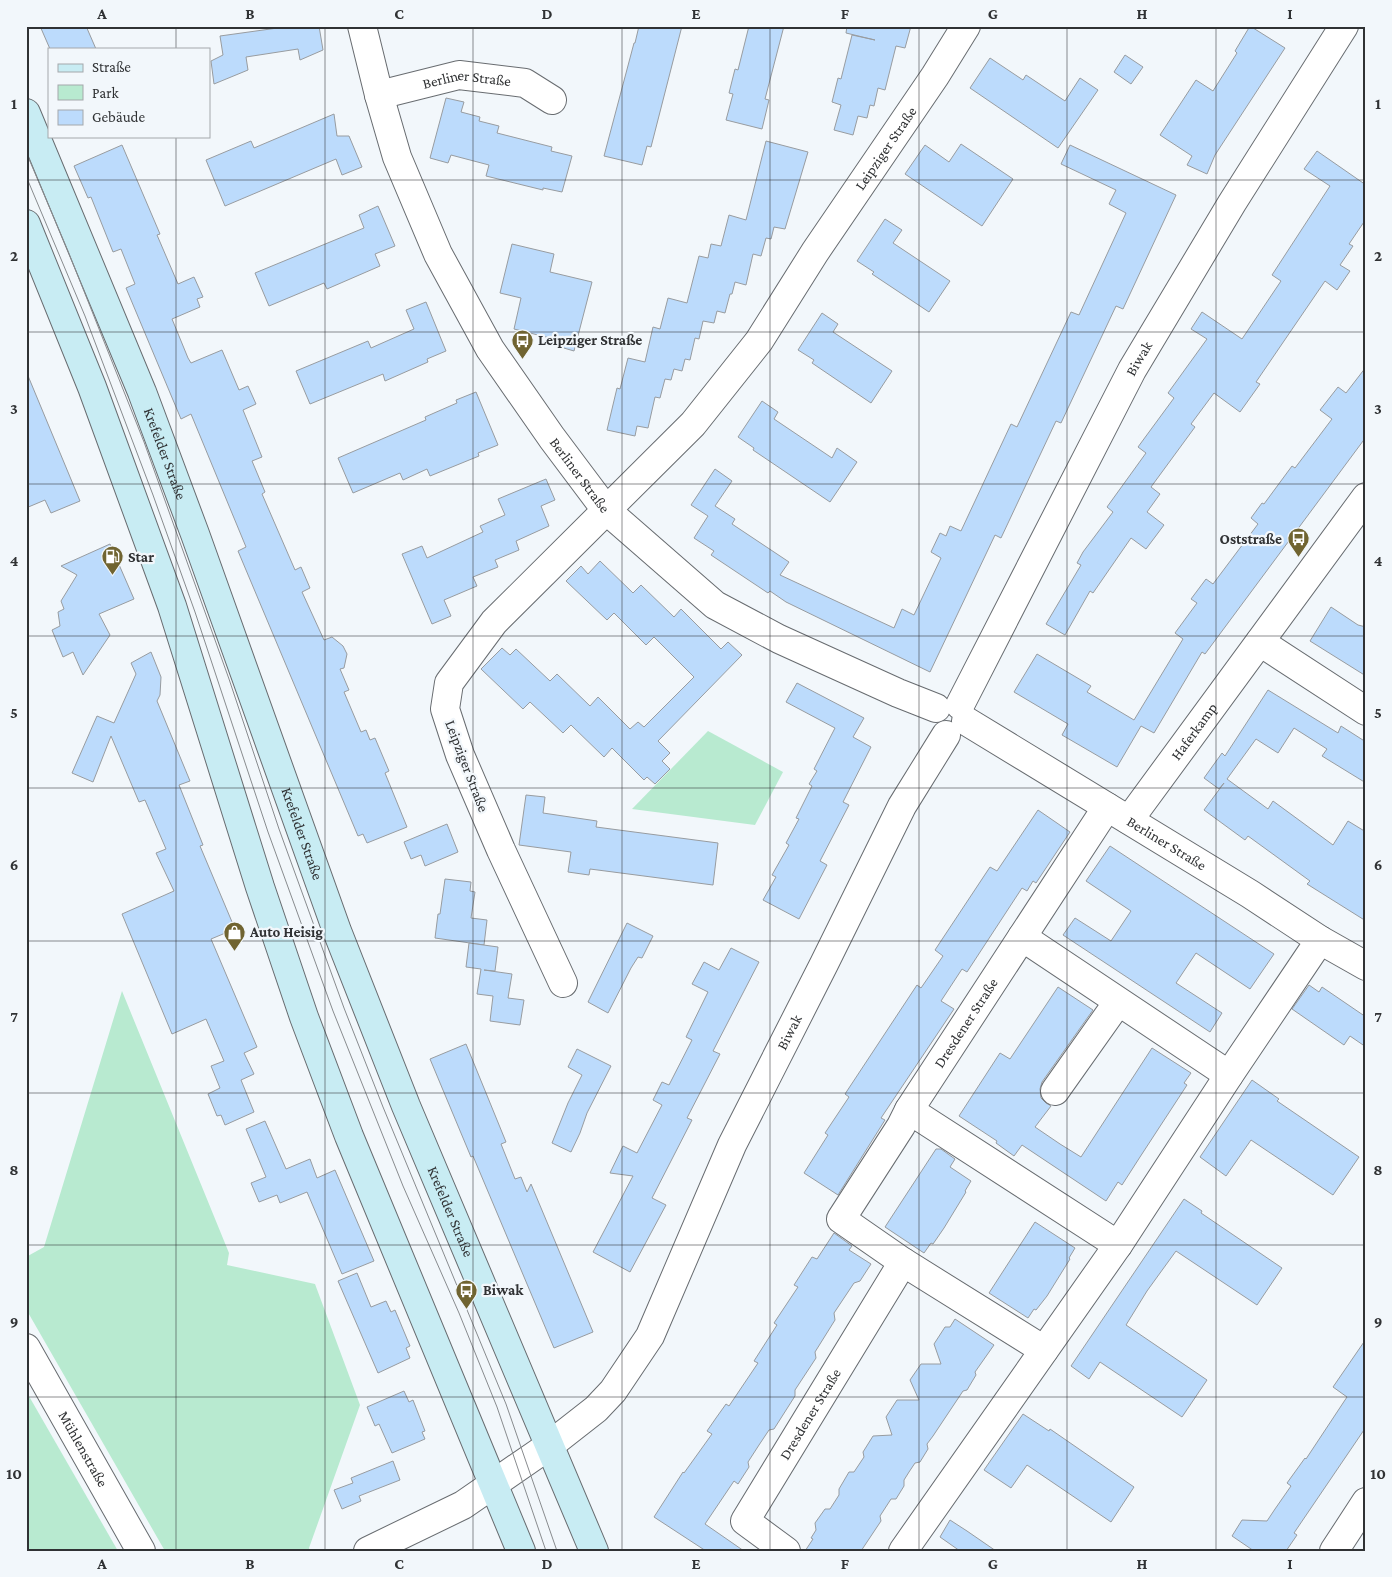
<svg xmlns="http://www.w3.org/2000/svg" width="1392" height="1577" font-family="'Crimson Pro',serif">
	<rect width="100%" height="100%" fill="#f2f7fb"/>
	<!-- green -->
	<g fill="#b8ead0">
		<polygon points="708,731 783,772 755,825 632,809"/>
		<polygon points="122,991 229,1253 227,1265 315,1284 360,1405 309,1548 310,1551 165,1551 26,1309 26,1257 44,1247"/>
		<polygon points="26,1391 118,1551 26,1551"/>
	</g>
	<!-- building -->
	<g fill="#bcdbfc" stroke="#989ca0">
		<polygon points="40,26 86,26 96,49 50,49"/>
		<polygon points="292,26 319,26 323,50 300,60 298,49 246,57 248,70 214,84 211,61 223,55 220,36"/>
		<polygon points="639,26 682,26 651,147 647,146 642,165 604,156 634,43 635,43"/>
		<polygon points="749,26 784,26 765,99 769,100 762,129 726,120 733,94 729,93 735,69 738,70"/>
		<polygon points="847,26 911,26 905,48 896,46 885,90 878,88 874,106 870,105 867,118 858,116 853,135 834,130 841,105 832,102 838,78 841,79 852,35 875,40 846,33"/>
		<polygon points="1250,26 1285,48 1215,155 1207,174 1187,165 1192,156 1160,135 1196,80 1213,91 1237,53 1235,51"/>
		<polygon points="1125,55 1143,67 1131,84 1114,72"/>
		<polygon points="990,58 1023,80 1026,75 1065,101 1080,78 1098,90 1058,148 970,88"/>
		<polygon points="446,98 464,102 461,112 480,117 479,121 499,126 497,133 552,147 551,151 572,156 562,192 543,188 543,190 486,176 489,165 451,155 448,163 430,158"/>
		<polygon points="334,114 337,136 349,136 362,167 342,175 336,159 225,206 206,160 251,141 254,148"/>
		<polygon points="766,141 808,152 785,229 774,227 771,239 766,238 761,256 753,254 746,285 735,282 732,294 730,294 725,313 717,311 714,323 703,321 699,339 695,338 690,360 685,359 682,371 674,369 671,380 665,379 660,398 655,397 648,428 637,426 635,436 607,430 617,388 620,389 628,358 645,362 653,327 660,329 668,298 687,303 699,256 708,258 711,244 721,246 729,215 746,220"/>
		<polygon points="961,144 1013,179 982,226 905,174 925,145 949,162"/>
		<polygon points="122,145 160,234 157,235 178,284 194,277 203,297 197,299 200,307 172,319 188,358 191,363 222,350 239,390 248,386 256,404 243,410 262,457 252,461 265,492 262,494 295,570 301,567 310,588 302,592 324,640 332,637 343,646 347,654 344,668 340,669 349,690 344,692 361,732 366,730 370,740 375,738 389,771 385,773 407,827 367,843 363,834 358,836 238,551 246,547 191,414 181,419 126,288 135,284 121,249 113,252 91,197 88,198 74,166"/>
		<polygon points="1070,145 1176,195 1123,309 1116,306 1061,423 1056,421 1001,538 995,535 930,672 786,602 770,591 768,593 711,555 714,551 694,538 708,516 691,505 715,469 732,481 715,506 735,519 732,524 789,562 780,575 894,628 902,609 914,615 941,558 931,552 940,533 946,536 950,526 961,531 1011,424 1017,427 1071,312 1079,315 1126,213 1109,204 1116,190 1061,164"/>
		<polygon points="1317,151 1366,185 1366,219 1349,244 1353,246 1340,265 1350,271 1337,290 1325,281 1256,382 1260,384 1240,412 1214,393 1191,424 1195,427 1151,487 1160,494 1147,512 1164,525 1146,549 1131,538 1093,593 1090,591 1065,635 1046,624 1081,565 1077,563 1083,552 1113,512 1107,507 1146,453 1138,447 1174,398 1168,393 1207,339 1191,329 1202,312 1242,339 1281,281 1272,275 1330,186 1304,169"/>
		<polygon points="378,206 395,246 375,254 380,266 327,289 324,283 269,306 255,273 364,228 359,215"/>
		<polygon points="885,219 902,230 893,243 950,281 929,312 872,274 874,272 857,261"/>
		<polygon points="512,244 554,254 550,272 592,282 574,351 557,346 558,340 514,329 521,298 500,293"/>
		<polygon points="426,302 446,351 427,359 428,362 385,381 383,374 310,404 296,371 368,341 371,348 414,329 406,310"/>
		<polygon points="822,313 838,324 833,332 892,371 871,403 812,363 814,360 798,350"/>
		<polygon points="1366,367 1366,437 1205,654 1202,652 1154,733 1141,726 1117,767 1062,735 1068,724 1014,692 1037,654 1091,686 1087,692 1134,720 1183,639 1175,633 1197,603 1191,599 1206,579 1213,584 1258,524 1251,518 1262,503 1264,504 1292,466 1295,468 1332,419 1320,410 1338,387 1346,393"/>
		<polygon points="26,371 80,501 51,513 45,500 26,508"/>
		<polygon points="476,392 498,445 478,453 479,456 430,476 427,469 403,480 400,473 353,493 338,458 426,420 425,417 457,403 456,400"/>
		<polygon points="762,401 778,412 774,419 832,458 837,448 857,462 830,502 753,450 754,448 738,437"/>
		<polygon points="546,479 555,500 541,506 549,526 516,541 519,550 495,560 498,567 473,577 477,586 444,600 451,616 432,624 402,554 422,546 427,558 483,532 480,526 505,515 498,499"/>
		<polygon points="110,544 134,599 99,614 110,635 83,675 73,652 63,657 52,630 60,626 58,612 64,609 61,601 77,575 61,566"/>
		<polygon points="600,561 633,593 641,585 674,617 681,609 721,649 728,642 742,655 658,741 670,753 662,761 670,769 655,784 647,777 644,780 612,748 604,757 571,725 563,733 530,702 523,709 481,669 502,648 510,655 516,649 550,681 557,674 590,706 598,697 630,729 638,722 644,727 694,677 654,637 646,645 614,613 607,620 566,581 581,566 588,574"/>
		<polygon points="1331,607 1358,625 1366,627 1366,676 1310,641"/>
		<polygon points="151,652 161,677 160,695 157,701 190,781 179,785 203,845 200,846 235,929 211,939 257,1047 244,1053 254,1074 241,1080 254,1112 225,1125 221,1115 217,1116 208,1094 220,1088 211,1066 224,1061 206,1019 172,1034 122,914 174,891 156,853 166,849 145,800 139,802 111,736 93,782 72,773 97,716 114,723 136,674 131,663"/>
		<polygon points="797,683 864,718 853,737 871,747 843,802 849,805 820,861 827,865 799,919 763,900 776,877 772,875 789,845 786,843 799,819 796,818 812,786 809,784 817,771 814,769 835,728 786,702"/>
		<polygon points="1268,690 1338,733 1341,726 1366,742 1366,783 1322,756 1327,749 1294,728 1278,753 1256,739 1227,779 1268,809 1273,801 1333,845 1348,821 1366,832 1366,921 1307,884 1310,881 1248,836 1245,840 1204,810 1224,783 1219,789 1204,778 1222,753 1225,756"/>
		<polygon points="526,795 545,797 543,813 597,821 596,827 718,843 713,885 590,869 589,875 568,872 571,852 519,845"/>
		<polygon points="1038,810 1070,832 1036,883 1033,881 1027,891 1022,888 967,972 962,969 941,1001 954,1009 881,1118 885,1120 838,1195 804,1173 828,1135 825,1133 849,1097 845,1094 917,985 921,988 943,956 935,950 990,867 997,871"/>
		<polygon points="447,824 458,852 425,866 421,855 411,859 404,842"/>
		<polygon points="1110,846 1274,954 1250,989 1196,953 1176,983 1222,1013 1210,1032 1063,935 1075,918 1111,941 1131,911 1086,881"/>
		<polygon points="445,879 471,882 470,891 475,892 471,918 487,920 484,945 435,938 438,914 440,914"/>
		<polygon points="627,923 653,936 642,958 638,957 631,968 608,1013 588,1002"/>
		<polygon points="469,943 498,947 495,971 484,970 512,974 508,998 524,1000 520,1025 490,1021 493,996 477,994 481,969 466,967"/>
		<polygon points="731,948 759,962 713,1051 720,1054 687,1118 692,1120 652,1198 666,1205 630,1272 593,1252 633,1176 610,1173 623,1146 637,1153 662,1105 653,1100 662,1082 669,1085 692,1040 686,1037 708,992 692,984 704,962 719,970"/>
		<polygon points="1309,985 1319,992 1322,987 1366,1017 1366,1047 1350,1036 1344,1045 1292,1009"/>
		<polygon points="1058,987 1093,1010 1042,1082 1040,1089 1041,1098 1046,1103 1051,1106 1035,1127 1060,1144 1081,1157 1152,1048 1191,1073 1184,1083 1187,1085 1140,1157 1122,1185 1118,1182 1106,1201 1022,1145 1014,1156 996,1143 997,1141 959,1116 1000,1053 1010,1059"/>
		<polygon points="466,1044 506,1142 501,1144 515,1179 521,1177 527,1192 531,1184 593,1332 554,1348 473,1156 471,1157 430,1059"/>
		<polygon points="577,1049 611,1066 587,1113 580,1133 571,1152 552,1143 568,1103 582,1075 568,1067"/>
		<polygon points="1252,1080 1279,1099 1277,1101 1359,1157 1333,1195 1251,1140 1226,1176 1200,1157"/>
		<polygon points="265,1121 286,1169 310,1159 317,1178 335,1170 374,1261 342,1274 307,1192 280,1203 277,1195 259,1202 251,1183 266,1177 246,1129"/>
		<polygon points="936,1149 941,1149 955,1159 950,1167 971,1181 965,1191 966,1192 944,1228 933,1244 931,1243 924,1253 885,1227"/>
		<polygon points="1184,1199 1202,1211 1201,1213 1282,1268 1257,1305 1176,1251 1147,1291 1126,1325 1207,1380 1182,1417 1100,1362 1089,1379 1071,1366"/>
		<polygon points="1035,1222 1075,1248 1069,1258 1070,1259 1047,1296 1036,1310 1034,1309 1028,1318 989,1293"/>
		<polygon points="834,1233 852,1246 849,1250 871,1264 860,1281 854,1283 834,1313 835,1320 815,1352 816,1358 795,1390 795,1396 774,1429 769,1430 759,1445 748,1462 749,1467 738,1484 734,1481 705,1524 744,1551 706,1551 654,1517 683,1472 684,1473 712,1434 707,1431 716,1418 726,1404 729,1406 758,1363 754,1361 777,1325 774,1323 798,1287 794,1285 812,1257 817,1259"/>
		<polygon points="357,1273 371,1307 386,1301 391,1312 395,1310 410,1346 406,1348 410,1358 378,1373 338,1281"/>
		<polygon points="955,1319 994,1345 975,1372 976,1375 967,1390 963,1391 933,1436 927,1444 928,1449 920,1462 915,1463 909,1472 904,1480 904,1486 896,1499 891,1499 880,1516 881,1521 861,1551 805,1551 813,1539 811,1538 816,1530 815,1523 825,1509 830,1509 839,1495 839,1489 849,1472 854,1472 864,1457 863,1452 873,1436 892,1435 886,1417 897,1400 919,1400 910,1380 921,1364 941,1364 934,1344 945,1327 950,1327"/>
		<polygon points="1366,1339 1366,1427 1294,1533 1297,1535 1286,1551 1254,1551 1232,1536 1242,1520 1267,1521 1275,1509 1291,1486 1287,1483 1305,1458 1306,1459 1347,1397 1333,1387"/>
		<polygon points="404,1391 409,1402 413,1400 425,1431 422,1432 425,1439 392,1453 379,1424 375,1426 367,1407"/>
		<polygon points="1023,1414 1049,1431 1050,1429 1134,1487 1111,1522 1027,1465 1011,1488 984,1470"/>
		<polygon points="393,1461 400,1480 359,1496 361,1501 342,1509 334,1490 353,1483 351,1478"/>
		<polygon points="950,1520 967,1531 996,1551 960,1551 940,1537"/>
	</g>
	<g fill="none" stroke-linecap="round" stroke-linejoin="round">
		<defs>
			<g id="minor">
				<path id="s1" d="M 362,26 L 379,95 L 397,157 L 438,254 L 490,349 L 552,438 L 606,510 L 715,605 L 779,639 L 898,693 L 936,708"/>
				<path id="s2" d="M 379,95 L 459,75 L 525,83 L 552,100"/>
				<polyline points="1260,642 1366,711"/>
				<path id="s3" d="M 960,705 L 1132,370 L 1232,203 L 1344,26"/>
				<path id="s4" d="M 966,721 L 1250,894 L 1320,940 L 1366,966"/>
				<path id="s5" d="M 1129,820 L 1366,497"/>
				<polyline points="1022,937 1229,1075"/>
				<path id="s6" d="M 563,983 L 501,850 L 460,755 L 445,709 L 449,683 L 494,622 L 693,424 L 759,341 L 815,252 L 935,76 L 966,26"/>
				<polyline points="1055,1091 1118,1002"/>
				<polyline points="909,1110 1118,1245"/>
				<path id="s7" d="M 903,1262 L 841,1219 L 901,1126 L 909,1110 L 1107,807"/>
				<path id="s8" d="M 26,1348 L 141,1551"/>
				<path id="s9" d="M 368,1551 L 463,1505 L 550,1445 L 596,1409 L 613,1391 L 650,1336 L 732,1145 L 824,964 L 902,806 L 946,735"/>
				<path id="s10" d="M 786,1551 L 745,1521 L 903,1262 L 1044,1350"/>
				<polyline points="903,1551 1118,1245 1229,1075 1320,940"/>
				<polyline points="1334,1551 1366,1502"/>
			</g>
			<g id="secondary">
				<path id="s11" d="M 26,113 L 142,392 L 195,534 L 337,931 L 406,1106 L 594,1551"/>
				<polyline points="26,224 92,387 172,606 260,887 304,1017 349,1136 521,1551"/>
			</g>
		</defs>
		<!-- minor casing -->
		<use href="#minor" stroke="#686c70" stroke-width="30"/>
		<!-- secondary casing -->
		<use href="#secondary" stroke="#686c70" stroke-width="30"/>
		<!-- minor -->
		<use href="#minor" stroke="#fff" stroke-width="28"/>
		<!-- secondary -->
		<use href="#secondary" stroke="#c8ecf3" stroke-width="28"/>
		<!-- tram -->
		<g stroke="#888b8e" stroke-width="1">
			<polyline points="26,152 68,251 144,442 229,679 279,829 344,1008 383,1107 506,1404 557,1551"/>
			<polyline points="26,176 85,316 153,495 195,612 268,832 333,1011 403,1186 459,1313 497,1407 546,1551"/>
		</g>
	</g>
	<!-- grid -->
	<path fill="none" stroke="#303234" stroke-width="1" stroke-opacity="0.55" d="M 176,26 L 176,49M 325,26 L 325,1551M 473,26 L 473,1551M 622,26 L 622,1551M 770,26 L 770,1551M 919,26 L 919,1551M 1067,26 L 1067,1551M 1216,26 L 1216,1551M 176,136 L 176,1551M 26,180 L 1366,180M 26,332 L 1366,332M 26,484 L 1366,484M 26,636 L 1366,636M 26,788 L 1366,788M 26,941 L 1366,941M 26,1093 L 1366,1093M 26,1245 L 1366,1245M 26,1397 L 1366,1397"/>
	<!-- icons -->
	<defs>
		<symbol id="bus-pin" viewBox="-11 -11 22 30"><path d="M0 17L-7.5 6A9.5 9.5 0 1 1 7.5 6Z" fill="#706431" stroke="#f2f7fb"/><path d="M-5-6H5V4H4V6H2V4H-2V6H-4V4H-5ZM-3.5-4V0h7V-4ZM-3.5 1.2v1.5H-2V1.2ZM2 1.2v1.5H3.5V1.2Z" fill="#fff"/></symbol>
		<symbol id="fuel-pin" viewBox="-11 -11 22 30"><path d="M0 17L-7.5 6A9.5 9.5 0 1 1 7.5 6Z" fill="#706431" stroke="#f2f7fb"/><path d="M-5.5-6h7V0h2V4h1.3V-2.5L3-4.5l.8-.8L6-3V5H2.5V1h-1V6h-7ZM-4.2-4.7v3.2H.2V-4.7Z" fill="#fff"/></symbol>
		<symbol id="shop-pin" viewBox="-11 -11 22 30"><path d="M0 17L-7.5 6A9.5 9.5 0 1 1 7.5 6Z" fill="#706431" stroke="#f2f7fb"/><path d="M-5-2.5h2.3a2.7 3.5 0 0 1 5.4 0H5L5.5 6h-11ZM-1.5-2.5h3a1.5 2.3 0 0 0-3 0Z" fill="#fff"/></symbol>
	</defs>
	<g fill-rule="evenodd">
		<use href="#bus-pin" x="510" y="328" width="25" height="34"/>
		<use href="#bus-pin" x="1286" y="526" width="25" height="34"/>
		<use href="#fuel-pin" x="100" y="544" width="25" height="34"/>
		<use href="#shop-pin" x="222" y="920" width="25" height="34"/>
		<use href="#bus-pin" x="454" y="1278" width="25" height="34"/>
	</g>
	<g text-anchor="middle" stroke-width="4.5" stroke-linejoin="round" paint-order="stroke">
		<!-- street labels -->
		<g font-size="15" fill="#303234" stroke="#f2f7fb">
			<text dy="5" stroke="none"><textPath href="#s2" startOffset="90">Berliner Straße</textPath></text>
			<text dy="5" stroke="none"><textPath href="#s6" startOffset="1018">Leipziger Straße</textPath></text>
			<text dy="5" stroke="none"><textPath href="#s3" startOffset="390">Biwak</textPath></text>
			<text dy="5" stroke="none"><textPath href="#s11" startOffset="368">Krefelder Straße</textPath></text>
			<text dy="5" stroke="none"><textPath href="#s1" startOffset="504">Berliner Straße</textPath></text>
			<text dy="5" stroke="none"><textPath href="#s5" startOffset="110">Haferkamp</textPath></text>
			<text transform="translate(467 766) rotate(69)" y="5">Leipziger Straße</text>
			<text dy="5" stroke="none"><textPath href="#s11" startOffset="772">Krefelder Straße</textPath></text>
			<text dy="5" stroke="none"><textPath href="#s4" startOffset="235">Berliner Straße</textPath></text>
			<text dy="5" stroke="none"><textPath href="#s7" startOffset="308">Dresdener Straße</textPath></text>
			<text dy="5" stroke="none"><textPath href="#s9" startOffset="695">Biwak</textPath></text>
			<text dy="5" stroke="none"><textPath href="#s11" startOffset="1178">Krefelder Straße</textPath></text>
			<text dy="5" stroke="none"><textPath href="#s10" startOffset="176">Dresdener Straße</textPath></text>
			<text dy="5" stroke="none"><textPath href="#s8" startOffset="116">Mühlenstraße</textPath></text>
		</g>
		<!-- poi labels -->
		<g font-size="15" font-weight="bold" fill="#303234" stroke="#f2f7fb" text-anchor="start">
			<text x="538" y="345">Leipziger Straße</text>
			<text x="1282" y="544" text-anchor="end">Oststraße</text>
			<text x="128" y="562">Star</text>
			<text x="250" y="937">Auto Heisig</text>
			<text x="483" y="1295">Biwak</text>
		</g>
	</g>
	<!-- border -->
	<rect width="1392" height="1577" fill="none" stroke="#f2f7fb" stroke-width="55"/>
	<!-- legend -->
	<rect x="48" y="48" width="162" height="90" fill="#f2f7fb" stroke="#a4a8ab"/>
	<rect x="58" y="64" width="25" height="8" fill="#c8ecf3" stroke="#a4a8ab"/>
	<text x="92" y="72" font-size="15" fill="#303234">Straße</text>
	<rect x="58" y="85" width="25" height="15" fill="#b8ead0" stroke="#a4a8ab"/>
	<text x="92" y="98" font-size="15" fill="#303234">Park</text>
	<rect x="58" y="110" width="25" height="15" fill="#bcdbfc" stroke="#a4a8ab"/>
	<text x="92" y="122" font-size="15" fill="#303234">Gebäude</text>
	<rect x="28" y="28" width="1336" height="1522" fill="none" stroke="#303234" stroke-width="2"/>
	<g font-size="16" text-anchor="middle" font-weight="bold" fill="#303234">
		<text x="102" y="19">A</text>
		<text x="250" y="19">B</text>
		<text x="399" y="19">C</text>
		<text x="547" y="19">D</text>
		<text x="696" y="19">E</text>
		<text x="845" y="19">F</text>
		<text x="993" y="19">G</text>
		<text x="1142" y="19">H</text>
		<text x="1290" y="19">I</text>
		<text x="14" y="109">1</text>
		<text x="1378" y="109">1</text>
		<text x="14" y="261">2</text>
		<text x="1378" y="261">2</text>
		<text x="14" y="414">3</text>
		<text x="1378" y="414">3</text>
		<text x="14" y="566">4</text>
		<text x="1378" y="566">4</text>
		<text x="14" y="718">5</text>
		<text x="1378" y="718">5</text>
		<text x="14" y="870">6</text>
		<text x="1378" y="870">6</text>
		<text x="14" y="1022">7</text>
		<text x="1378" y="1022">7</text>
		<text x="14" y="1175">8</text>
		<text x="1378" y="1175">8</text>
		<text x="14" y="1327">9</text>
		<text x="1378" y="1327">9</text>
		<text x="14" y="1479">10</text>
		<text x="1378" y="1479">10</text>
		<text x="102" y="1569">A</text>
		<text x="250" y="1569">B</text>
		<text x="399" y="1569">C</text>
		<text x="547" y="1569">D</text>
		<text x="696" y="1569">E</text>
		<text x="845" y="1569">F</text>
		<text x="993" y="1569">G</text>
		<text x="1142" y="1569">H</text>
		<text x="1290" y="1569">I</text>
	</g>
</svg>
